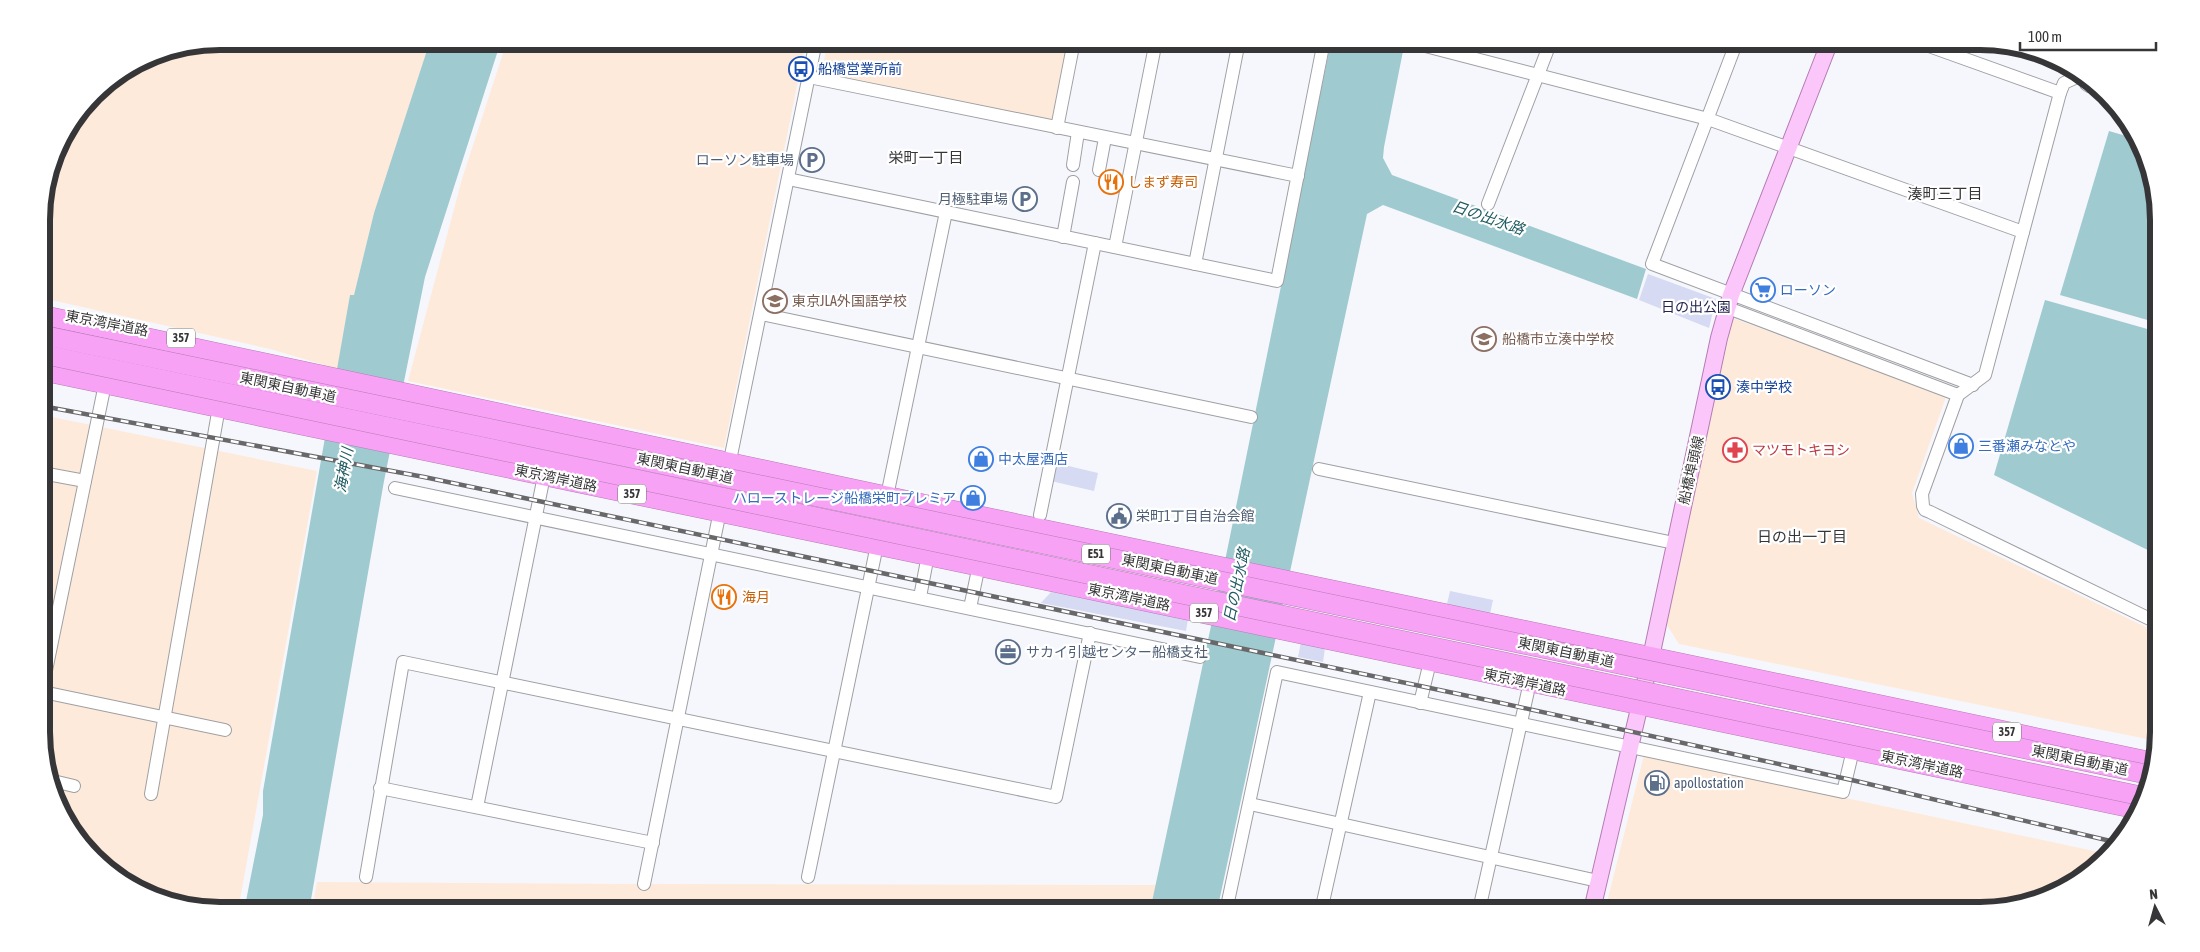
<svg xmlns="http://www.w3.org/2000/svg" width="2200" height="952" font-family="'Asap Condensed','Noto Sans JP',sans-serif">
	<rect width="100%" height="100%" fill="#f6f7fc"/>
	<!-- industrial -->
	<g fill="#feeada">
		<polygon points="220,41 430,41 374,213 354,295 350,295 338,369 270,349 42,298 42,208 60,141 102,86 152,55"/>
		<polygon points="507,41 806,41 724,448 408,381 462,179"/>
		<polygon points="828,41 1018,41 1068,51 1053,122 821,75"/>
		<polygon points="1733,318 1946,397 1912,493 1919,518 2158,633 2159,732 2157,741 1679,644 1665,622"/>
		<polygon points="42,415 317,471 238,911 220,911 152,897 78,841 43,755"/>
		<polygon points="1644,755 2108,854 2079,880 1991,910 1605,910"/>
		<polygon points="317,882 634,884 1156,885 1150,911 312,911"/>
	</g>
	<!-- green -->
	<g fill="#d6daf2">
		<polygon points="1648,274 1716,299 1709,328 1639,300"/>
		<polygon points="1056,463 1098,473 1094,491 1051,481"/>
		<polygon points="1450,591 1493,600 1490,614 1447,604"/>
		<polygon points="1051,592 1188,619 1186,631 1041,603"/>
		<polygon points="1301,642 1325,648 1323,662 1298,657"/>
	</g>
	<!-- water -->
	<g fill="#9fcacf">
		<polygon points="430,41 501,41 425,277 384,481 309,911 244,911 263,815 263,791 350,295 354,295 374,213"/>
		<polygon points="1331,41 1405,41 1384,147 1383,158 1392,175 1646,269 1637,299 1383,205 1367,214 1217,911 1150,911 1226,556"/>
		<polygon points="2109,131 2133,138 2157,197 2158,323 2060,295"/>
		<polygon points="2045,300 2158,332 2158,555 1994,475"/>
	</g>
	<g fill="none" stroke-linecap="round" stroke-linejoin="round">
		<defs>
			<g id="minor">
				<polyline points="1737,41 1652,264 1973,385"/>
				<polyline points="1915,41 2060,93"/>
				<polyline points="1410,42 1708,119 2023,232"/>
				<polyline points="809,77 1298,176"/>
				<polyline points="2077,77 2064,83 2060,93 1985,375 1958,395 1922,494 1923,506 1925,510 1930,512 2158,623"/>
				<polyline points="2086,84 2089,86"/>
				<polyline points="1057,128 1074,41"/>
				<polyline points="1073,165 1078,132"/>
				<polyline points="1099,170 1105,138"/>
				<polyline points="788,179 1277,281 1324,41"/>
				<polyline points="1488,204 1551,41"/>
				<polyline points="1063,237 1073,182"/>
				<polyline points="1115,247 1156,41"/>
				<polyline points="1195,264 1239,41"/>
				<polyline points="1728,308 1958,395"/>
				<polyline points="761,314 1251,417"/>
				<polyline points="1319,469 1674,543"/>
				<polyline points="728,470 816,41"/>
				<polyline points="42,473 85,481"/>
				<polyline points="395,488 1200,657"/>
				<polyline points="887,496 946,212"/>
				<polyline points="1040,515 1095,243"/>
				<polyline points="920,597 928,555"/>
				<polyline points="970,608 979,565"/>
				<polyline points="43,685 105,384"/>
				<polyline points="43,692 225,730"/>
				<polyline points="1420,703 1430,662"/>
				<polyline points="53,781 74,786"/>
				<polyline points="380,788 653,843"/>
				<polyline points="151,794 219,407"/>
				<polyline points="1250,804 1598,881"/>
				<polyline points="477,807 544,476"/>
				<polyline points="366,877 403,662 1056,797 1090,633"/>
				<polyline points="808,877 877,545"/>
				<polyline points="644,884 721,506"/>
				<polyline points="1479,910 1530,682"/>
				<polyline points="1226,911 1277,672 1843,792 1853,750"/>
				<polyline points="1321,911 1370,692"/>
			</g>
			<polyline id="major" points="1592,910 1651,657 1719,338 1731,295 1830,41"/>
			<g id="highway">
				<polyline points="42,315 938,507 2153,762"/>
				<path d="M 42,371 C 742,515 1440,665 2140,810"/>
			</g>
		</defs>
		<!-- minor casing -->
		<use href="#minor" stroke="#9fa0a4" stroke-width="14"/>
		<!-- major casing -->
		<use href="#major" stroke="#b47cb4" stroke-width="18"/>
		<!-- highway casing -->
		<use href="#highway" stroke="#b47cb4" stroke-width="20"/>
		<!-- minor -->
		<use href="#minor" stroke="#fff" stroke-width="12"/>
		<!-- major -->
		<use href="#major" stroke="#fbc7fa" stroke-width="16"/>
		<!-- highway -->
		<use href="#highway" stroke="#f8a2f6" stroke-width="19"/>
		<defs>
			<polyline id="rail" points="42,406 424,477 1492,701 1856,781 2119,843"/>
		</defs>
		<!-- rail casing -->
		<use href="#rail" stroke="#68686b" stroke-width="4.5"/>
		<!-- rail -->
		<use href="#rail" stroke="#fff" stroke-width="2.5" stroke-dasharray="8" stroke-linecap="butt"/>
		<defs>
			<g id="highway-bridge">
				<polyline points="42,335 2150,775"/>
				<polyline points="42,354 2146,797"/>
			</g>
		</defs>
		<!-- highway-bridge casing -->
		<use href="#highway-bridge" stroke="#b47cb4" stroke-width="20" stroke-linecap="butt"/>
		<!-- highway-bridge -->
		<use href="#highway-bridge" stroke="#f8a2f6" stroke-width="19"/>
	</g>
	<!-- icons -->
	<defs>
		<symbol id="bus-ring" viewBox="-11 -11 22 22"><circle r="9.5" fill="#fff" stroke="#1a4fb4" stroke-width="1.5"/><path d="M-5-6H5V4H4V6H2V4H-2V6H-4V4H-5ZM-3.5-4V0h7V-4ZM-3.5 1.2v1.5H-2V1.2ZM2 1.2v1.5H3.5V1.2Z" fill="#1a4fb4"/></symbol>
		<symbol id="parking-ring" viewBox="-11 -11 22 22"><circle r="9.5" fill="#fff" stroke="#5c6f8a" stroke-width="1.5"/><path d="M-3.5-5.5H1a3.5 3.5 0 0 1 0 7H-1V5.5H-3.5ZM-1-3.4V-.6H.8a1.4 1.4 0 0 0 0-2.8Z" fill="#5c6f8a"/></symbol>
		<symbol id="restaurant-ring" viewBox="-11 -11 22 22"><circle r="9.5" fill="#fff" stroke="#e8710a" stroke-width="1.5"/><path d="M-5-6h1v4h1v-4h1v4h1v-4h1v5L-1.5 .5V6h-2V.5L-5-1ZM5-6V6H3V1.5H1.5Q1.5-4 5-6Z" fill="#e8710a"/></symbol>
		<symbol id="supermarket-ring" viewBox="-11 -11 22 22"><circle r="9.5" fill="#fff" stroke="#3f7fe0" stroke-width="1.5"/><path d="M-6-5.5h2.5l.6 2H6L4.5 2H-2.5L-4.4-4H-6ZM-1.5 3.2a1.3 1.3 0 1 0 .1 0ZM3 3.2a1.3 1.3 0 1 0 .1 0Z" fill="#3f7fe0"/></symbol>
		<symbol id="school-ring" viewBox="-11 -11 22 22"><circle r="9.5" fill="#fff" stroke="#8d6e63" stroke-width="1.5"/><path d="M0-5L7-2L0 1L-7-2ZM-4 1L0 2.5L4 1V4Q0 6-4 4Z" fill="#8d6e63"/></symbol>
		<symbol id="shop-ring" viewBox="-11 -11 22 22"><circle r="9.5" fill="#fff" stroke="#3f7fe0" stroke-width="1.5"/><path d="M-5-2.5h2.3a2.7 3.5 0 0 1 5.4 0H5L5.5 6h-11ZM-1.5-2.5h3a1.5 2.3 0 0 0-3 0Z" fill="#3f7fe0"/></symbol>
		<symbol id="pharmacy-ring" viewBox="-11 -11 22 22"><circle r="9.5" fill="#fff" stroke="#e0444e" stroke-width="1.5"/><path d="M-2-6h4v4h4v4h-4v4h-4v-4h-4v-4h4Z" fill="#e0444e"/></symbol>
		<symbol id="civic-ring" viewBox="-11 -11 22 22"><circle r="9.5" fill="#fff" stroke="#5c6f8a" stroke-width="1.5"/><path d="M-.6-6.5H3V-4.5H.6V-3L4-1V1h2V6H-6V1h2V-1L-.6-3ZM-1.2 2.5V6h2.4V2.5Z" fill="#5c6f8a"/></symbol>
		<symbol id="office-ring" viewBox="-11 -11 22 22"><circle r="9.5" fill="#fff" stroke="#5c6f8a" stroke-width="1.5"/><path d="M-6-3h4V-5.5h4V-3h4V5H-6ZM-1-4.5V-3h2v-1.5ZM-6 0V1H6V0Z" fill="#5c6f8a"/></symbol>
		<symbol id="fuel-ring" viewBox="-11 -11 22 22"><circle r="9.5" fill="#fff" stroke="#5c6f8a" stroke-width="1.5"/><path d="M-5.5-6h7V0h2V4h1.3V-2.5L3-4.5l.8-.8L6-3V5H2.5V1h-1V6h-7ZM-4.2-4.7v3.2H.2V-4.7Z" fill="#5c6f8a"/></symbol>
	</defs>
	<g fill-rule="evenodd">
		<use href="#bus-ring" x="787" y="55" width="28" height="28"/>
		<use href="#parking-ring" x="798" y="146" width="28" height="28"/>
		<use href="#restaurant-ring" x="1097" y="168" width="28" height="28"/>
		<use href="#parking-ring" x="1011" y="185" width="28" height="28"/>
		<use href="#supermarket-ring" x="1749" y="276" width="28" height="28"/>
		<use href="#school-ring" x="761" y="287" width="28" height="28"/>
		<use href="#school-ring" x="1470" y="325" width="28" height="28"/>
		<use href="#bus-ring" x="1704" y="373" width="28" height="28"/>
		<use href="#shop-ring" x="1947" y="432" width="28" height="28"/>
		<use href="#pharmacy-ring" x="1721" y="436" width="28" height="28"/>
		<use href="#shop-ring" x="967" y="445" width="28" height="28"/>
		<use href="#shop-ring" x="959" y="484" width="28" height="28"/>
		<use href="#civic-ring" x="1105" y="502" width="28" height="28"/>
		<use href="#restaurant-ring" x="710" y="583" width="28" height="28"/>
		<use href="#office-ring" x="994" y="638" width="28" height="28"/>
		<use href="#fuel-ring" x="1643" y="769" width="28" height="28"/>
	</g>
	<g text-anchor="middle" stroke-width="4.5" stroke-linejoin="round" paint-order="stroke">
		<!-- shield labels -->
		<g fill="#fff" stroke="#727274" stroke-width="1">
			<rect x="167" y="328.5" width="28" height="19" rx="4"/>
			<rect x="618" y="484.5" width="28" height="19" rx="4"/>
			<rect x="1082" y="544.5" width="28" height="19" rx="4"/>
			<rect x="1190" y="603.5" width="28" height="19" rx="4"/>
			<rect x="1993" y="722.5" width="28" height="19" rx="4"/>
		</g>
		<g font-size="12" font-weight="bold" fill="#363638">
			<text x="181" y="342">357</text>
			<text x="632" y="498">357</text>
			<text x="1096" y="558">E51</text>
			<text x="1204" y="617">357</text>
			<text x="2007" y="736">357</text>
		</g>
		<!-- transit labels -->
		<g font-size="14" fill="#164399" stroke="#fff" text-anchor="start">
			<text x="818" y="74">船橋営業所前</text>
			<text x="1736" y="392">湊中学校</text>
		</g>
		<!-- service labels -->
		<g font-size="14" fill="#4e5e75" stroke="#fff" text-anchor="start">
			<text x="794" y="165" text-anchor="end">ローソン駐車場</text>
			<text x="1008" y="204" text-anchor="end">月極駐車場</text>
			<text x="1136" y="521">栄町1丁目自治会館</text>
			<text x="1026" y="657">サカイ引越センター船橋支社</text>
			<text x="1674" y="788">apollostation</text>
		</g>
		<!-- food labels -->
		<g font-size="14" fill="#c56008" stroke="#fff" text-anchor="start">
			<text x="1128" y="187">しまず寿司</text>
			<text x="742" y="602">海月</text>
		</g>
		<!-- shop labels -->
		<g font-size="14" fill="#366cbe" stroke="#fff" text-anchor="start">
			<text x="1780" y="295">ローソン</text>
			<text x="1978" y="451">三番瀬みなとや</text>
			<text x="998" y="464">中太屋酒店</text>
			<text x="956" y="503" text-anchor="end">ハローストレージ船橋栄町プレミア</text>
		</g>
		<!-- education labels -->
		<g font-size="14" fill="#785e54" stroke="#fff" text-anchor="start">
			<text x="792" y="306">東京JLA外国語学校</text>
			<text x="1502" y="344">船橋市立湊中学校</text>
		</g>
		<!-- park labels -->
		<g font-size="14" fill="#22244e" stroke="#fff">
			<text x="1696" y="312">日の出公園</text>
		</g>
		<!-- street labels -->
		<g font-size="14" fill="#363638" stroke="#fff">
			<text transform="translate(107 323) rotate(11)" y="5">東京湾岸道路</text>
			<text transform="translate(288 387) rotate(12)" y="5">東関東自動車道</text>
			<text transform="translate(685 468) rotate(12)" y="5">東関東自動車道</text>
			<text transform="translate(1691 470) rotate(-77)" y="5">船橋埠頭線</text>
			<text transform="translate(556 478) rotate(12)" y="5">東京湾岸道路</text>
			<text transform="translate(1170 569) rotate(12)" y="5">東関東自動車道</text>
			<text transform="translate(1129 597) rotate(12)" y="5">東京湾岸道路</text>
			<text transform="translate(1566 652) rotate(12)" y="5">東関東自動車道</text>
			<text transform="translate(1525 682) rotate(12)" y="5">東京湾岸道路</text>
			<text transform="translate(2080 760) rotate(12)" y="5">東関東自動車道</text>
			<text transform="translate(1922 764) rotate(12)" y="5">東京湾岸道路</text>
		</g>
		<!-- health labels -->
		<g font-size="14" fill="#be3a42" stroke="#fff" text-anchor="start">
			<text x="1752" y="455">マツモトキヨシ</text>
		</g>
		<!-- neighbourhood labels -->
		<g font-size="15" fill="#363638" stroke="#fff">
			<text x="926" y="163">栄町一丁目</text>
			<text x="1945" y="199">湊町三丁目</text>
			<text x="1802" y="542">日の出一丁目</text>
		</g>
		<!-- water labels -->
		<g font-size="15" font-style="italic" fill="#205b62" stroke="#fff">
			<text transform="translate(1488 218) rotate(19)" y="5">日の出水路</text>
			<text transform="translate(344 470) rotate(-80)" y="5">海神川</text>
			<text transform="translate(1237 585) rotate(-78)" y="5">日の出水路</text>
		</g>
	</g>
	<!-- crop -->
	<path d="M0 0H2200V952H0ZM220 50H1980A170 170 0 0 1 2150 220V732A170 170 0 0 1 1980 902H220A170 170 0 0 1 50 732V220A170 170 0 0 1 220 50Z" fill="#fff" fill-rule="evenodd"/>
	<path fill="none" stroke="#363638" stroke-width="6" d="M220 50H1980A170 170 0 0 1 2150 220V732A170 170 0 0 1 1980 902H220A170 170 0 0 1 50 732V220A170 170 0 0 1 220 50Z"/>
	<!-- north arrow -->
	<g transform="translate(2155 907) rotate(354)" stroke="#ffffff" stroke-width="4" paint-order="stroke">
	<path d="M0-4L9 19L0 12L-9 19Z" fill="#363638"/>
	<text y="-8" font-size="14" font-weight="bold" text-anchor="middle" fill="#363638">N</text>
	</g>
	<!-- scale -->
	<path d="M2020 42v8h136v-8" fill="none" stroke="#363638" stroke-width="2.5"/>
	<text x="2028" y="42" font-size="15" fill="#363638" stroke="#ffffff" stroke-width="4" paint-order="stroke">100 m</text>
</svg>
